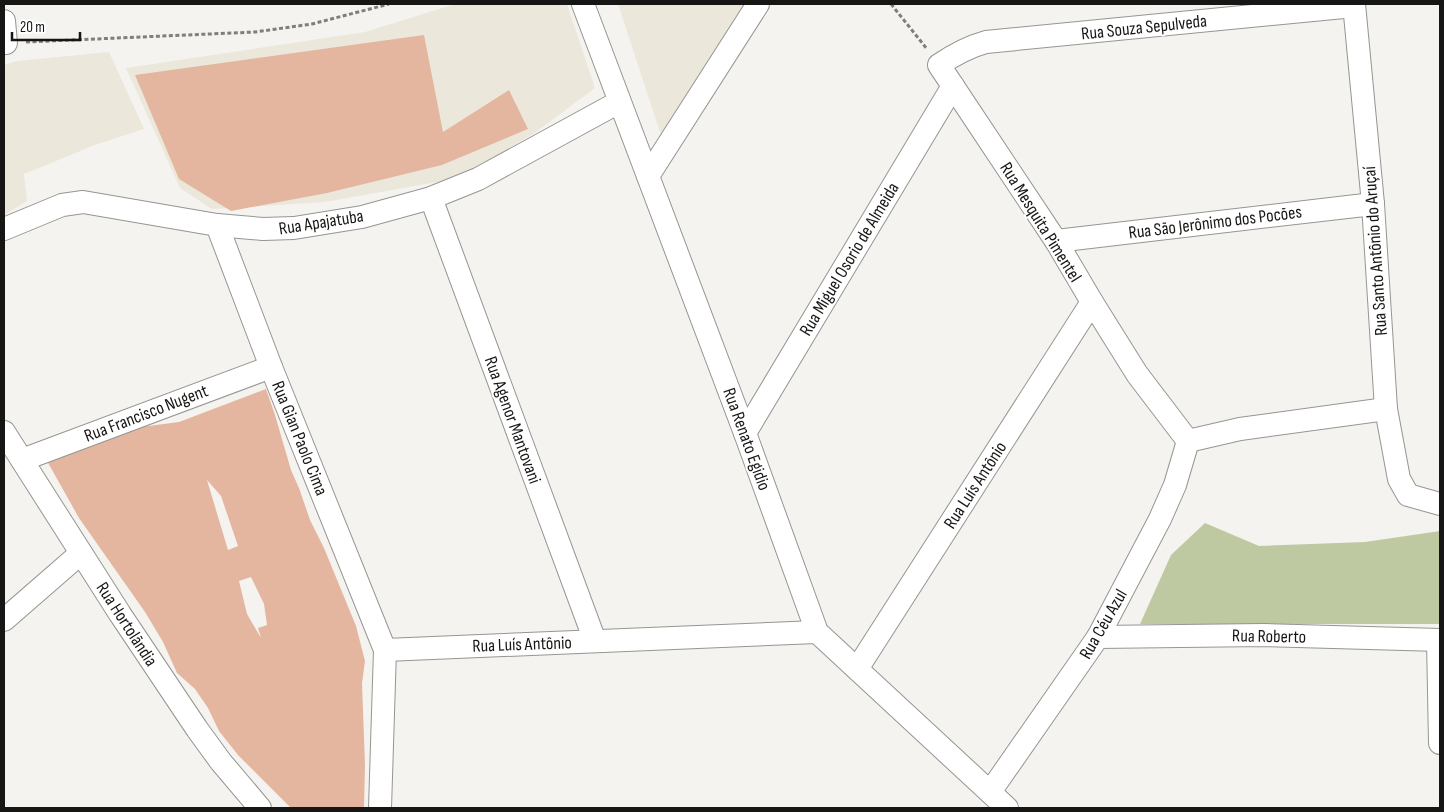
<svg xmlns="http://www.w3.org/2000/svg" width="1444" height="812" font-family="'Sofia Sans Condensed',sans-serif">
	<rect width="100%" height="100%" fill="#f5f3ef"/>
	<!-- built -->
	<g fill="#ebe7db">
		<polygon points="455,4 567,4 595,88 536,132 459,178 325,202 212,209 180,188 126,68 365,32"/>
		<polygon points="618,4 746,4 662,138"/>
		<polygon points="109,52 144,129 95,145 24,174 27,201 4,215 4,65 17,61"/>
	</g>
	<!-- green -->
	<polygon fill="#bec9a2" points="1205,523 1259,546 1365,542 1440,531 1440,624 1140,624 1171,555"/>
	<!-- building -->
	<g fill="#e4b6a0" fill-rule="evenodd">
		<polygon points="424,35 443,132 509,90 528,129 442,165 327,193 231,211 179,179 135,75"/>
		<path d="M 266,389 L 275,415 L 291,470 L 299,488 L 310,520 L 324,548 L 356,626 L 365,661 L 362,683 L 365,765 L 364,808 L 291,808 L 238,755 L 219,731 L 208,708 L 195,689 L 177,673 L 163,642 L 145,612 L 79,518 L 47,461 L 141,427 L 179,422 ZM 207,480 L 221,496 L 238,546 L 228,550 ZM 251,577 L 264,604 L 267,625 L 258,628 L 261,638 L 247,614 L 239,581 Z"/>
	</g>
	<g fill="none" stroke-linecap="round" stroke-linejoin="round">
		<defs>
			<g id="minor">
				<polyline points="583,4 745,433 817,632 1007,808"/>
				<polyline points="1354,4 1373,204 1386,409 1399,479 1408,495 1440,504"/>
				<polyline points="4,21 6,43 4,43"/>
				<polyline points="648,176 758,4"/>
				<polyline points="431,198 595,641"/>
				<polyline points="217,225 271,367 385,650 380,808"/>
				<polyline points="4,229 62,205 83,202 217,225 263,229 294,228 362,217 431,198 478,179 619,102"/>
				<polyline points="1056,241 1373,204"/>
				<polyline points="4,432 120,614 197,729 221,762 260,808"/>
				<polyline points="745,433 953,86"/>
				<path d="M 1188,441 L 1137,374 L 1092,302 L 1056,241 L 939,65 C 955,54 968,47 986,42 L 1354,6"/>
				<polyline points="1188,441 1240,429 1386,409"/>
				<polyline points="22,460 271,367"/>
				<polyline points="4,620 81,553"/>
				<polyline points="1098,637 1264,635 1440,640"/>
				<polyline points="1438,640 1440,743"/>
				<polyline points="385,650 817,632"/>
				<polyline points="857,669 1092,302"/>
				<polyline points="990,792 1098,637 1160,519 1175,485 1188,441"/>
			</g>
		</defs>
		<!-- minor casing -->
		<use href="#minor" stroke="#969591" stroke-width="24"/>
		<!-- path -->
		<g stroke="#7f7e7b" stroke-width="3" stroke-dasharray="4 2.5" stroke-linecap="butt">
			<polyline points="891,4 927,49"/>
			<polyline points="26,42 255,32 312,24 389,4"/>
		</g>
		<!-- minor -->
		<use href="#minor" stroke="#fff" stroke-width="22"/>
	</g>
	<g text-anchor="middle" stroke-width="4" stroke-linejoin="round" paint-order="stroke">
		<!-- street labels -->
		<g font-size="18" fill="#161614" stroke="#fff">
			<text transform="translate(1144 27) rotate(-6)" y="6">Rua Souza Sepulveda</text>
			<text transform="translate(321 222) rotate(-9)" y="6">Rua Apajatuba</text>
			<text transform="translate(1041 222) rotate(58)" y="6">Rua Mesquita Pimentel</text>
			<text transform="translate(1215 222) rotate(-7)" y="6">Rua São Jerônimo dos Pocões</text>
			<text transform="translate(1375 251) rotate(-94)" y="6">Rua Santo Antônio do Aruçaí</text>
			<text transform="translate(849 259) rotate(-59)" y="6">Rua Miguel Osorio de Almeida</text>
			<text transform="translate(146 413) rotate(-21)" y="6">Rua Francisco Nugent</text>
			<text transform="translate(513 420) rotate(70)" y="6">Rua Agenor Mantovani</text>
			<text transform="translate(300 438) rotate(68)" y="6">Rua Gian Paolo Cima</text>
			<text transform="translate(747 439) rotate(70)" y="6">Rua Renato Egidio</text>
			<text transform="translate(975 485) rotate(-57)" y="6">Rua Luís Antônio</text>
			<text transform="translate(127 624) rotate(57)" y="6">Rua Hortolãndia</text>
			<text transform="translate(1103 624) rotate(-60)" y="6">Rua Céu Azul</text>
			<text transform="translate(1269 636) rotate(1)" y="6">Rua Roberto</text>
			<text transform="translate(522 644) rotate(-2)" y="6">Rua Luís Antônio</text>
		</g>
	</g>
	<!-- border -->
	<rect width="1444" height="812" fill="none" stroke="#161614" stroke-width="10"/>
	<!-- scale -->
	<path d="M12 32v8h68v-8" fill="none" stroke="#161614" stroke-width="2.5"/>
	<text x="20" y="32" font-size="15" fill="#161614" stroke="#ffffff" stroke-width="4" paint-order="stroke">20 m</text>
</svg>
